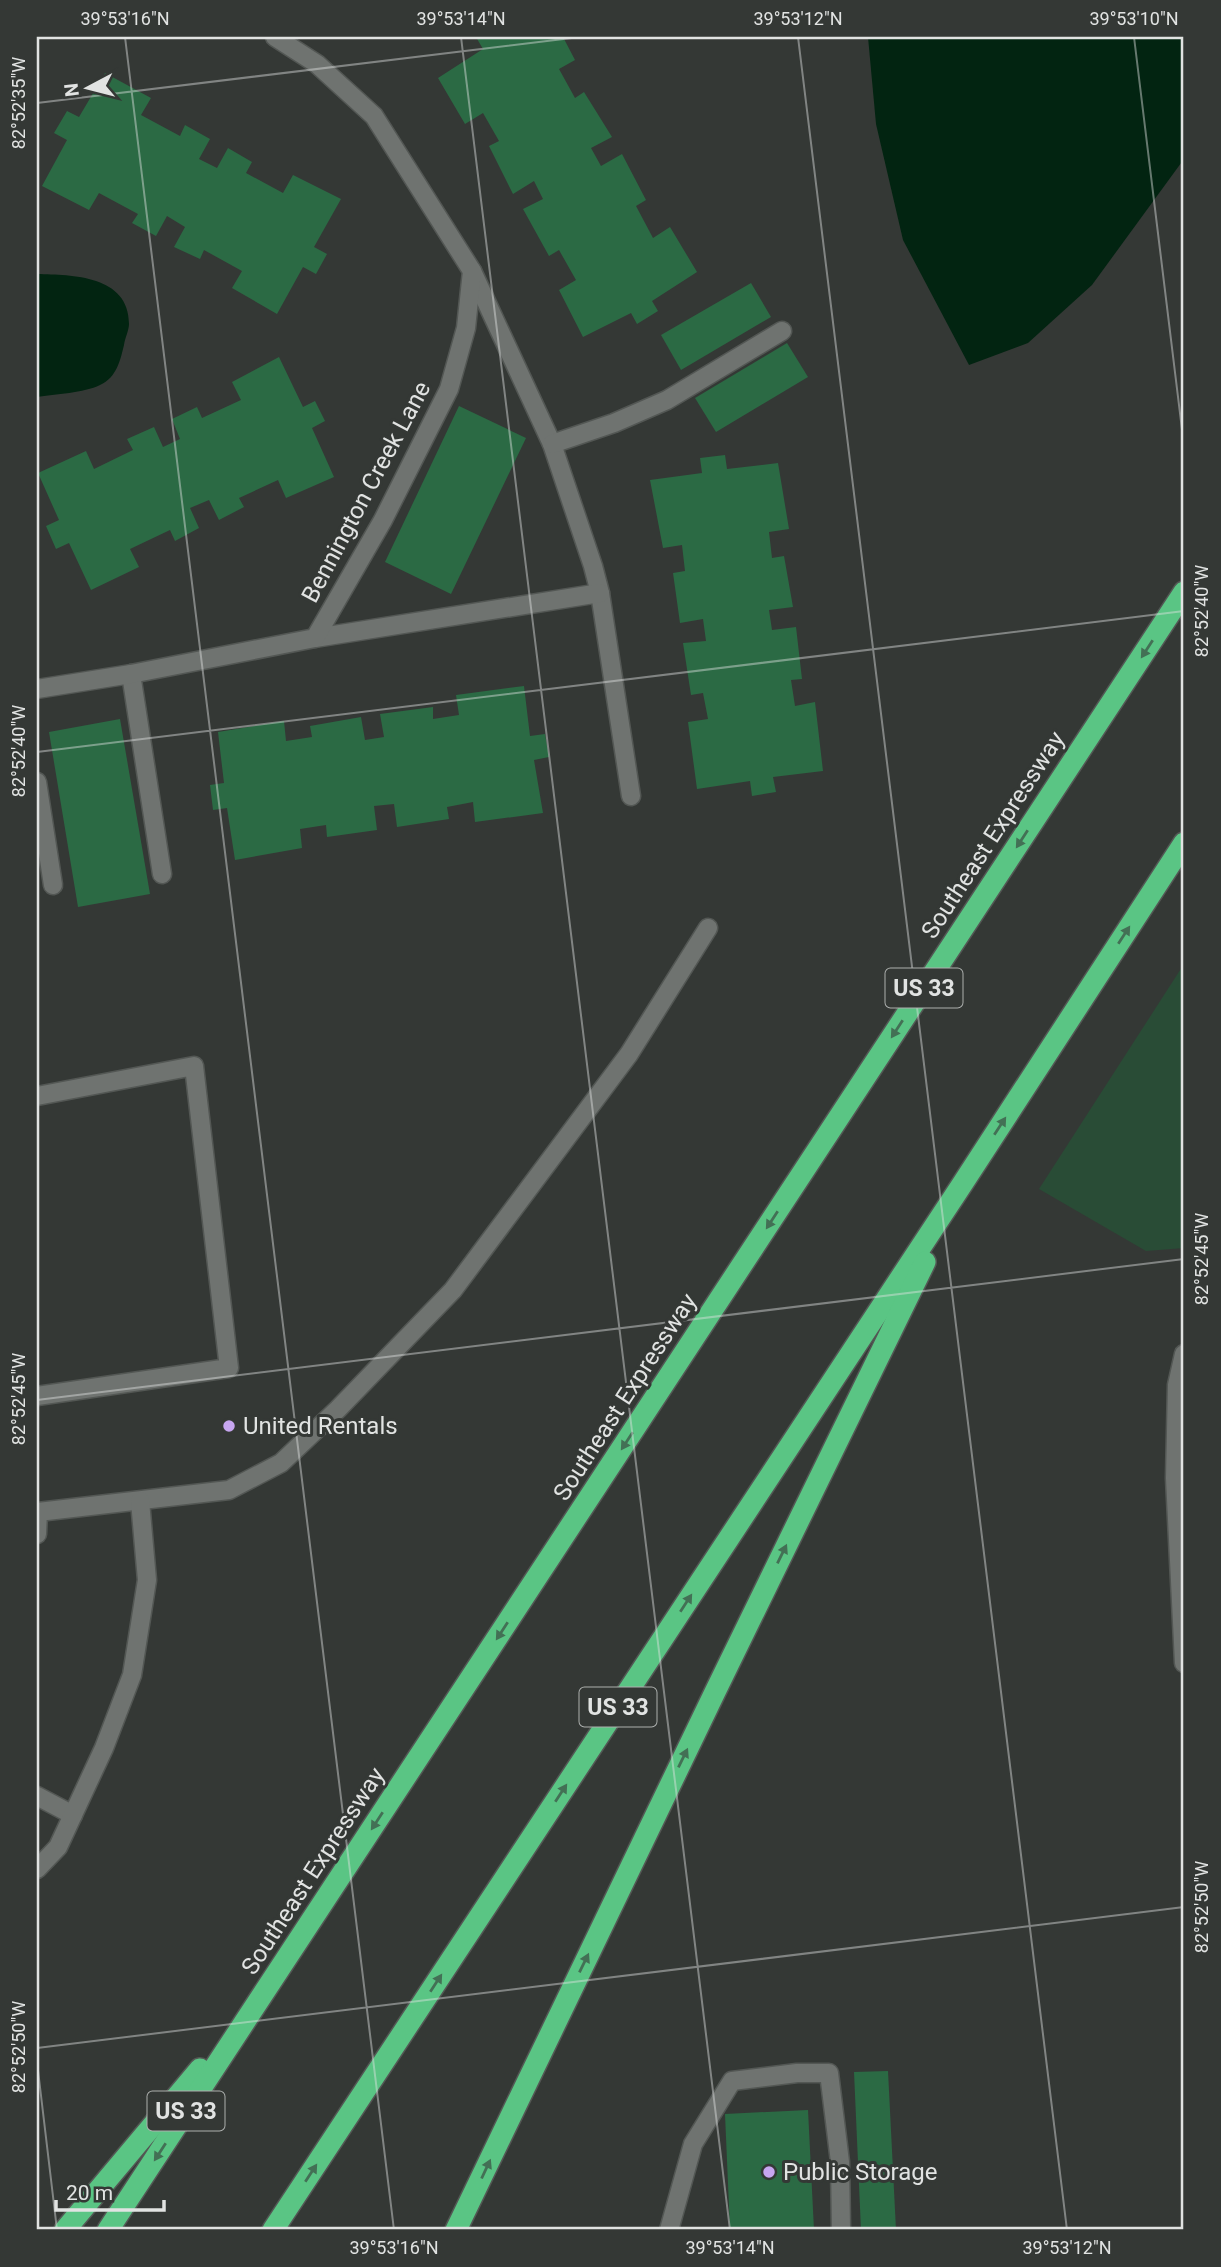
<svg xmlns="http://www.w3.org/2000/svg" width="1221" height="2267" font-family="Roboto,sans-serif">
	<rect width="100%" height="100%" fill="#343835"/>
	<!-- green -->
	<polygon fill="#294c36" points="1184,964 1184,1248 1146,1251 1039,1189"/>
	<!-- water -->
	<g fill="#022411">
		<polygon points="868,37 1184,37 1184,159 1092,285 1028,343 969,365 903,240 876,124"/>
		<path d="M 37,274 C 72,275 129,275 129,324 C 129,330 125,338 124,345 C 120,361 117,377 100,385 C 84,393 55,394 37,397 Z"/>
	</g>
	<!-- building -->
	<g fill="#2b6a44">
		<polygon points="476,37 563,37 575,60 559,69 575,98 584,92 612,137 591,148 601,166 622,154 646,200 636,206 653,238 670,227 697,272 652,301 658,311 637,324 631,313 583,337 559,290 576,280 559,250 549,256 523,209 543,199 534,181 513,194 489,146 499,141 483,113 465,124 438,78 483,49"/>
		<polygon points="105,73 151,98 141,115 180,136 185,125 210,139 199,159 217,168 228,148 252,162 246,173 283,193 293,175 341,199 314,247 327,254 316,274 303,267 277,314 232,288 242,271 204,250 200,259 174,247 185,227 167,216 156,236 132,223 138,214 99,193 89,210 42,186 67,140 54,133 67,111 79,117"/>
		<polygon points="751,283 771,317 681,370 661,335"/>
		<polygon points="787,343 808,377 716,432 695,398"/>
		<polygon points="279,357 303,407 315,401 325,421 312,428 334,477 286,498 278,480 239,498 244,507 219,520 209,500 190,508 199,528 175,541 170,530 130,549 139,567 91,590 69,543 56,549 46,526 59,520 38,473 86,451 94,469 133,450 127,439 154,427 163,447 180,439 172,419 197,407 202,418 241,400 232,382"/>
		<polygon points="459,406 526,438 451,594 385,562"/>
		<polygon points="725,455 727,469 778,463 789,529 769,532 772,558 784,556 793,607 769,610 772,630 796,627 802,679 791,680 795,706 815,702 823,771 773,777 776,792 752,796 750,781 697,789 688,722 708,719 703,693 691,695 683,643 706,641 703,619 680,623 673,573 685,571 682,545 663,548 650,480 702,473 700,458"/>
		<polygon points="524,686 530,736 545,734 549,757 534,760 543,813 475,822 473,802 447,807 449,819 397,827 394,804 374,806 377,830 327,837 326,825 300,829 302,848 235,860 227,808 213,810 210,785 224,783 218,732 284,721 286,741 312,737 310,726 361,717 365,740 384,737 380,714 433,707 433,719 459,715 456,695"/>
		<polygon points="120,719 150,894 78,907 49,732"/>
		<polygon points="888,2071 896,2230 861,2230 854,2072"/>
		<polygon points="808,2110 814,2230 730,2230 725,2114"/>
	</g>
	<g fill="none" stroke-linecap="round" stroke-linejoin="round">
		<defs>
			<g id="service">
				<polyline points="472,271 552,444 593,566 600,593 631,796"/>
				<polyline points="552,444 614,423 667,400 782,331"/>
				<polyline points="315,638 600,593"/>
				<polyline points="131,674 162,874"/>
				<polyline points="37,782 53,885"/>
				<polyline points="37,1096 194,1066 229,1368 37,1396"/>
				<polyline points="1184,1354 1177,1385 1175,1478 1184,1663"/>
				<polyline points="37,1534 38,1512 229,1490 281,1463 338,1409 453,1290 629,1054 708,928"/>
				<polyline points="37,1796 73,1815"/>
				<polyline points="37,1869 58,1847 104,1748 132,1675 147,1580 140,1501"/>
				<polyline points="669,2230 693,2144 732,2081 797,2073 829,2073 840,2162 841,2230"/>
			</g>
			<polyline id="minor" points="37,689 131,674 315,638 383,520 449,389 466,328 472,271 374,116 317,64 275,37"/>
			<g id="motorway">
				<polyline points="65,2230 200,2069"/>
				<polyline points="108,2230 1184,592"/>
				<polyline points="273,2230 963,1183 1184,843"/>
				<polyline points="456,2230 715,1692 925,1262"/>
			</g>
		</defs>
		<!-- service casing -->
		<use href="#service" stroke="#535754" stroke-width="21"/>
		<!-- minor casing -->
		<use href="#minor" stroke="#535754" stroke-width="21"/>
		<!-- motorway casing -->
		<use href="#motorway" stroke="#535754" stroke-width="24"/>
		<!-- service -->
		<use href="#service" stroke="#6f7370" stroke-width="18"/>
		<!-- minor -->
		<use href="#minor" stroke="#6f7370" stroke-width="18"/>
		<!-- motorway -->
		<use href="#motorway" stroke="#5ac584" stroke-width="21"/>
	</g>
	<!-- one-way arrows -->
	<defs><path id="oneway-solid" d="M-6-.8H1V-3.2L6.5 0L1 3.2V.8H-6Z" transform="scale(1.75)"/></defs>
	<g fill="#437055">
		<use href="#oneway-solid" transform="translate(1147 649) rotate(123)"/>
		<use href="#oneway-solid" transform="translate(1022 839) rotate(123)"/>
		<use href="#oneway-solid" transform="translate(1124 935) rotate(-57)"/>
		<use href="#oneway-solid" transform="translate(897 1029) rotate(123)"/>
		<use href="#oneway-solid" transform="translate(1000 1126) rotate(-57)"/>
		<use href="#oneway-solid" transform="translate(772 1220) rotate(123)"/>
		<use href="#oneway-solid" transform="translate(627 1441) rotate(123)"/>
		<use href="#oneway-solid" transform="translate(782 1554) rotate(-64)"/>
		<use href="#oneway-solid" transform="translate(686 1603) rotate(-57)"/>
		<use href="#oneway-solid" transform="translate(502 1631) rotate(123)"/>
		<use href="#oneway-solid" transform="translate(683 1758) rotate(-64)"/>
		<use href="#oneway-solid" transform="translate(561 1793) rotate(-57)"/>
		<use href="#oneway-solid" transform="translate(377 1821) rotate(123)"/>
		<use href="#oneway-solid" transform="translate(584 1963) rotate(-64)"/>
		<use href="#oneway-solid" transform="translate(436 1983) rotate(-57)"/>
		<use href="#oneway-solid" transform="translate(160 2152) rotate(123)"/>
		<use href="#oneway-solid" transform="translate(486 2169) rotate(-65)"/>
		<use href="#oneway-solid" transform="translate(311 2173) rotate(-57)"/>
	</g>
	<!-- ticks -->
	<path fill="none" stroke="#e1e3e2" stroke-width="2" stroke-opacity="0.45" d="M 125,37 L 394,2230M 461,37 L 730,2230M 798,37 L 1067,2230M 1134,37 L 1184,446M 37,103 L 580,37M 37,752 L 1184,611M 37,1400 L 1184,1259M 37,2048 L 1184,1907M 37,2062 L 57,2230"/>
	<!-- markers -->
	<g fill="#c7a6f0" stroke="#343835" stroke-width="2.5">
		<circle cx="229" cy="1426" r="7"/>
		<circle cx="769" cy="2172" r="7"/>
	</g>
	<g text-anchor="middle" stroke-width="6" stroke-linejoin="round" paint-order="stroke">
		<!-- shield labels -->
		<g fill="#343835" stroke="#adb0ae" stroke-width="2">
			<rect x="885.5" y="968.5" width="77" height="39" rx="5"/>
			<rect x="579.5" y="1687.5" width="77" height="39" rx="5"/>
			<rect x="147.5" y="2091.5" width="77" height="39" rx="5"/>
		</g>
		<g font-size="23" font-weight="bold" fill="#e1e3e2">
			<text x="924" y="996">US 33</text>
			<text x="618" y="1715">US 33</text>
			<text x="186" y="2119">US 33</text>
		</g>
		<!-- street labels -->
		<g font-size="24" fill="#e1e3e2" stroke="#343835">
			<text transform="translate(366 492) rotate(-62)" y="8">Bennington Creek Lane</text>
			<text transform="translate(993 835) rotate(-57)" y="8">Southeast Expressway</text>
			<text transform="translate(625 1397) rotate(-57)" y="8">Southeast Expressway</text>
			<text transform="translate(313 1871) rotate(-57)" y="8">Southeast Expressway</text>
		</g>
		<!-- poi labels -->
		<g font-size="24" fill="#e1e3e2" stroke="#343835" text-anchor="start">
			<text x="243" y="1434">United Rentals</text>
			<text x="783" y="2180">Public Storage</text>
		</g>
	</g>
	<!-- border -->
	<rect width="1221" height="2267" fill="none" stroke="#343835" stroke-width="77"/>
	<!-- north arrow -->
	<g transform="translate(88 88) rotate(263)" stroke="#343835" stroke-width="5" paint-order="stroke">
	<path d="M0-5L12 26L0 18L-12 26Z" fill="#e1e3e2"/>
	<text y="-10" font-size="19" font-weight="bold" text-anchor="middle" fill="#e1e3e2">N</text>
	</g>
	<!-- scale -->
	<path d="M56 2200v10h108v-10" fill="none" stroke="#e1e3e2" stroke-width="3.5"/>
	<text x="66" y="2200" font-size="21" fill="#e1e3e2" stroke="#343835" stroke-width="5" paint-order="stroke">20 m</text>
	<rect x="38" y="38" width="1144" height="2190" fill="none" stroke="#e1e3e2" stroke-width="2.5"/>
	<g font-size="18" text-anchor="middle" fill="#e1e3e2">
		<text x="125" y="25">39°53'16"N</text>
		<text x="461" y="25">39°53'14"N</text>
		<text x="798" y="25">39°53'12"N</text>
		<text x="1134" y="25">39°53'10"N</text>
		<text transform="translate(19 103) rotate(-90)" y="6">82°52'35"W</text>
		<text transform="translate(1202 611) rotate(-90)" y="6">82°52'40"W</text>
		<text transform="translate(19 751) rotate(-90)" y="6">82°52'40"W</text>
		<text transform="translate(1202 1259) rotate(-90)" y="6">82°52'45"W</text>
		<text transform="translate(19 1399) rotate(-90)" y="6">82°52'45"W</text>
		<text transform="translate(1202 1907) rotate(-90)" y="6">82°52'50"W</text>
		<text transform="translate(19 2047) rotate(-90)" y="6">82°52'50"W</text>
		<text x="394" y="2254">39°53'16"N</text>
		<text x="730" y="2254">39°53'14"N</text>
		<text x="1067" y="2254">39°53'12"N</text>
	</g>
</svg>
